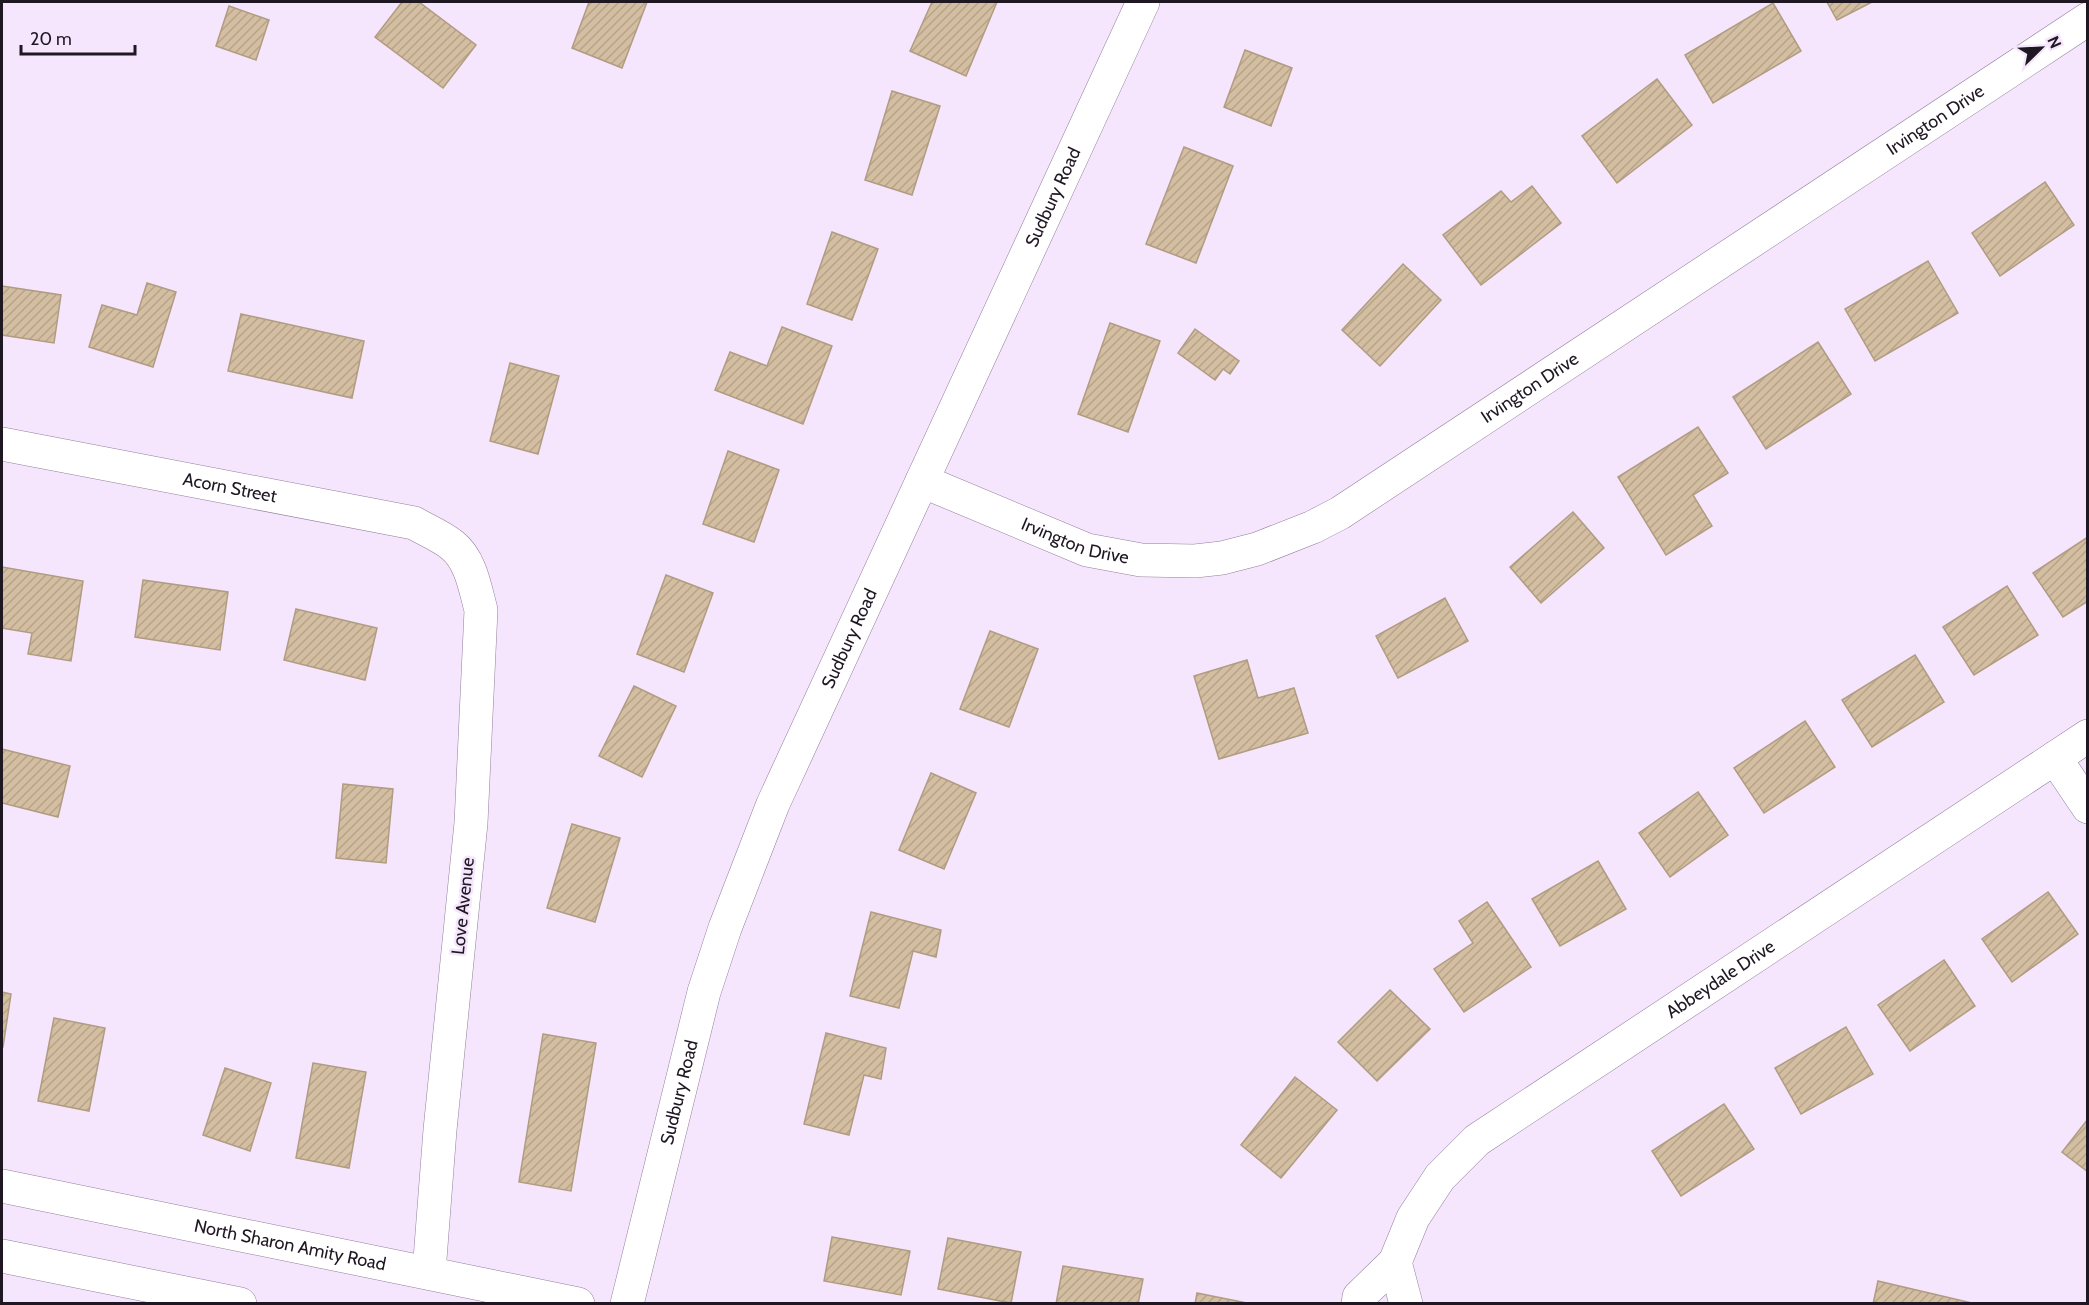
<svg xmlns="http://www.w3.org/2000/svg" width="2089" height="1305" font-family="Cabin,sans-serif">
	<defs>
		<pattern id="building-hatch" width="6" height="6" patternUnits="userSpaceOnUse" patternTransform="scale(1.5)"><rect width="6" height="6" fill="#d4bea1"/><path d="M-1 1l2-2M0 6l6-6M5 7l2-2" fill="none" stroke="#b6a38a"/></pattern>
	</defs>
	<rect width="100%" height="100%" fill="#f5e5fd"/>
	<!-- building -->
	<g fill="url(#building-hatch)" stroke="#b09c81" stroke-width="1.5">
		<polygon points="402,2 419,2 476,45 443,88 375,37"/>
		<polygon points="589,2 647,2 622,68 572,48"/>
		<polygon points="932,2 997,2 966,76 910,51"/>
		<polygon points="1827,2 1872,2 1837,20"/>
		<polygon points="1773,3 1801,51 1713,103 1685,55"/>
		<polygon points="229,6 269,20 256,60 216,46"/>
		<polygon points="1245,50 1292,68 1271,126 1224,107"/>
		<polygon points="1657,79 1692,125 1617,183 1582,136"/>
		<polygon points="892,91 940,106 912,195 865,180"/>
		<polygon points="1184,147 1233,166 1196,263 1146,244"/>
		<polygon points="2045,182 2074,225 2000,276 1972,233"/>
		<polygon points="1532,186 1561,223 1481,285 1443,235 1501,191 1511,202"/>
		<polygon points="832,232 878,249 852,320 807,304"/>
		<polygon points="1928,261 1958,313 1875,361 1845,309"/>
		<polygon points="1403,264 1441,300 1380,366 1342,330"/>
		<polygon points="147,283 176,292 153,367 89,347 102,305 137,315"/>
		<polygon points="2,286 61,295 54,343 2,335"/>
		<polygon points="241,314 364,341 352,398 228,371"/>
		<polygon points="1110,323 1160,341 1128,432 1078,414"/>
		<polygon points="782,327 832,346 803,424 715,390 730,352 767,366"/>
		<polygon points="1195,329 1239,361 1230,374 1223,369 1215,380 1178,353"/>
		<polygon points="1818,342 1851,394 1766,449 1733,397"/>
		<polygon points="510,363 559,376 538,454 490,441"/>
		<polygon points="1698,427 1728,473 1693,495 1712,526 1666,555 1618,477"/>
		<polygon points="728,451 779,470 754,542 703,524"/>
		<polygon points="1573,512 1604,548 1541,603 1510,567"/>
		<polygon points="2088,537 2088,601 2063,617 2033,573"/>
		<polygon points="2,567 83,581 71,661 28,654 32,633 2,628"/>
		<polygon points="666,575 713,593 684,672 637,654"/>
		<polygon points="143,580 228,592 220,650 135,637"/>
		<polygon points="2007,586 2038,635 1974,675 1943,627"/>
		<polygon points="1445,598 1468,641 1398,678 1376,636"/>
		<polygon points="296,609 377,628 365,680 284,660"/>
		<polygon points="990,631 1038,649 1009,727 960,709"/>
		<polygon points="1915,655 1944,702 1872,747 1842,700"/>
		<polygon points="1247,660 1258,698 1294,688 1308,733 1219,759 1194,676"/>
		<polygon points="634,686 676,706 642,777 599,756"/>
		<polygon points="1805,721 1835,767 1764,813 1734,768"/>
		<polygon points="2,749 70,766 58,817 2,803"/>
		<polygon points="931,773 976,793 944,869 899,850"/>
		<polygon points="343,784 393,789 386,863 336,858"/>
		<polygon points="1698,792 1728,835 1670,877 1639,833"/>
		<polygon points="572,824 620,838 595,922 547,908"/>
		<polygon points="1598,861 1626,909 1560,946 1532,899"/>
		<polygon points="2048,892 2078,934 2012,982 1982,939"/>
		<polygon points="1487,902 1531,967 1464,1012 1434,969 1473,943 1459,921"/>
		<polygon points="871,912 941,930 936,957 913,951 899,1008 850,996"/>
		<polygon points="1944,960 1975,1006 1910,1051 1878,1005"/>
		<polygon points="1390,990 1430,1029 1377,1081 1338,1042"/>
		<polygon points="2,992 11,994 3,1047 2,1047"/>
		<polygon points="54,1018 105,1028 89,1111 38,1101"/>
		<polygon points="1846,1027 1873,1074 1801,1114 1775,1068"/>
		<polygon points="826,1033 886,1048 881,1079 864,1075 849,1135 804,1124"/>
		<polygon points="543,1034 596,1043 571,1191 519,1182"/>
		<polygon points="313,1063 366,1072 349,1168 296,1158"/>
		<polygon points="225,1068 271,1083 250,1151 203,1135"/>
		<polygon points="1295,1077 1337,1110 1281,1178 1241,1145"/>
		<polygon points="1724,1104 1754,1149 1681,1196 1652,1151"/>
		<polygon points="2088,1119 2088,1172 2062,1152"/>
		<polygon points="832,1237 910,1251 901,1295 824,1281"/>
		<polygon points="948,1238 1021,1252 1011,1303 938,1289"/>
		<polygon points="1063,1266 1143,1279 1138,1304 1056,1304"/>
		<polygon points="1878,1281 1976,1304 1873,1304"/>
		<polygon points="1197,1293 1252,1304 1195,1304"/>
	</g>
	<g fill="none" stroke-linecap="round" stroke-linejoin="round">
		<defs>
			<g id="minor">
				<path id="s1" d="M 2,444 L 414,523 C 426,530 441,536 452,545 C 471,560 475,588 481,610 L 471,823 L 440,1130 L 429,1272"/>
				<path id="s2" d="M 922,481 L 1087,550 L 1141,560 L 1195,561 L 1222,558 L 1257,549 L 1313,527 L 1340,513 L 2088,19"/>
				<polyline points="2055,758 2088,807"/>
				<polyline points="1395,1262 1406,1304"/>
				<path id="s3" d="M 627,1304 L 704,992 L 725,928 L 773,804 L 1143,2"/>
				<path id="s4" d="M 1358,1304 L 1359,1297 L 1395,1262 L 1413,1218 L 1440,1177 L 1477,1140 L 2088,736"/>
			</g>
			<g id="major">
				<path id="s5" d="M 2,1186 L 578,1304"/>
				<polyline points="2,1256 240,1304"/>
			</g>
		</defs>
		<!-- minor casing -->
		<use href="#minor" stroke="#92809b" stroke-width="34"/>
		<!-- major casing -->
		<use href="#major" stroke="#92809b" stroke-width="34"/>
		<!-- minor -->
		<use href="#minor" stroke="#fff" stroke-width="33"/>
		<!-- major -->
		<use href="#major" stroke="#fff" stroke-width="33"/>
	</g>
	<g text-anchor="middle" stroke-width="5" stroke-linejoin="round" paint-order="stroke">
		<!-- street labels -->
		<g font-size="18" fill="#1f1823" stroke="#f5e5fd">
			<text dy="6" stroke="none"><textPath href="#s2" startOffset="1155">Irvington Drive</textPath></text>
			<text dy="6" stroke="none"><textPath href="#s3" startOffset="1190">Sudbury Road</textPath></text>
			<text dy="6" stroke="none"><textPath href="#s2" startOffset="669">Irvington Drive</textPath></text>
			<text dy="6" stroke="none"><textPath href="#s1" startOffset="232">Acorn Street</textPath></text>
			<text dy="6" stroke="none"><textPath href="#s2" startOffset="165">Irvington Drive</textPath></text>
			<text dy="6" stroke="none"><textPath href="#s3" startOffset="704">Sudbury Road</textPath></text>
			<text transform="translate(463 906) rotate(-84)" y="6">Love Avenue</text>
			<text dy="6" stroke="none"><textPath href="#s4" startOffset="498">Abbeydale Drive</textPath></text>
			<text dy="6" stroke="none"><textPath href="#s3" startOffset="218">Sudbury Road</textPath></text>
			<text dy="6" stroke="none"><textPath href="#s5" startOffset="294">North Sharon Amity Road</textPath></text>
		</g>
	</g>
	<!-- border -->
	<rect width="2089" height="1305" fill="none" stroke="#1f1823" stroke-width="6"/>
	<!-- north arrow -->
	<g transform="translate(2041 48) rotate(66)" stroke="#f5e5fd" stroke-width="4.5" paint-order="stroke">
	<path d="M0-4.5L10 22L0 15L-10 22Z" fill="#1f1823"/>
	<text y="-9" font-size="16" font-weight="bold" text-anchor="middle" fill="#1f1823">N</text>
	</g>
	<!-- scale -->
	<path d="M21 45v9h114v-9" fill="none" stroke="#1f1823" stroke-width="3"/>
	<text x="30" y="45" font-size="18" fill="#1f1823" stroke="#f5e5fd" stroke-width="4.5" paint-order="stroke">20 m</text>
</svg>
